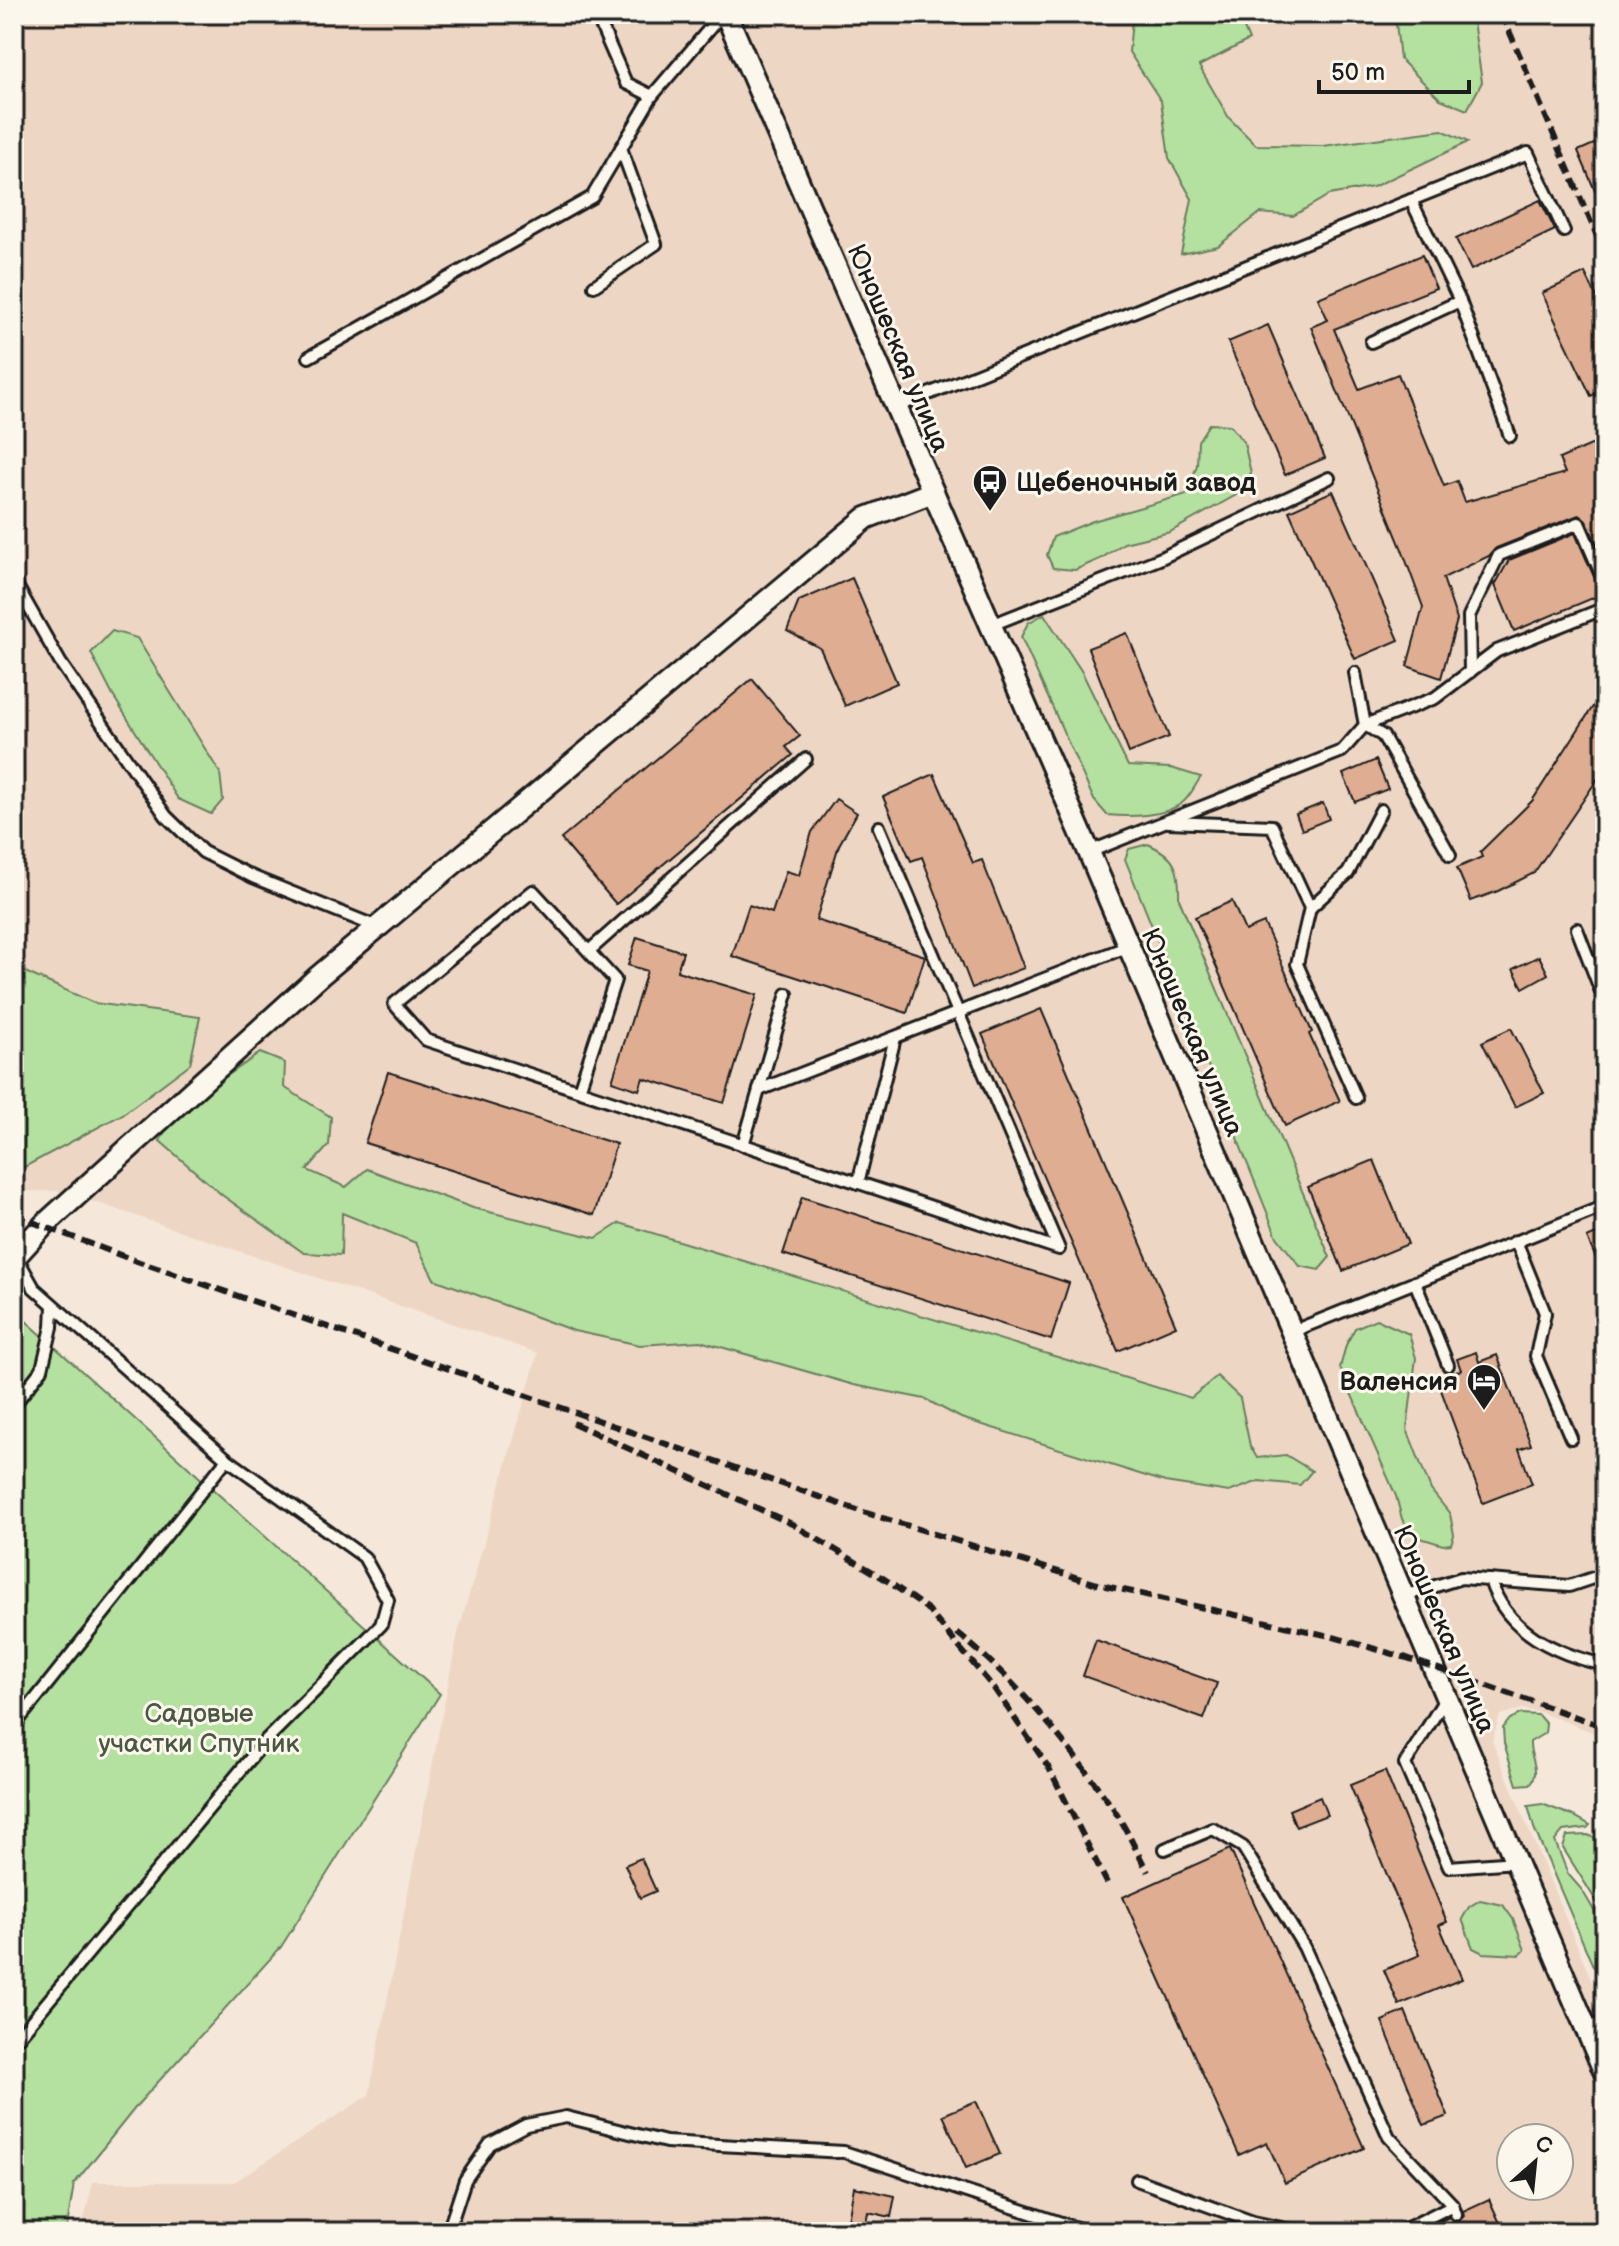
<svg xmlns="http://www.w3.org/2000/svg" width="1619" height="2246" font-family="'Balsamiq Sans',sans-serif">
	<rect width="100%" height="100%" fill="#f5e8da"/>
	<filter id="ink" filterUnits="userSpaceOnUse"><feTurbulence type="fractalNoise" baseFrequency=".0125" numOctaves="2"/><feDisplacementMap in="SourceGraphic" scale="16" xChannelSelector="R" yChannelSelector="G"/><feConvolveMatrix kernelMatrix="1 2 1 2 8 2 1 2 1" color-interpolation-filters="sRGB"/></filter>
	<g filter="url(#ink)">
		<!-- built -->
		<path fill="#eed6c4" fill-rule="evenodd" d="M 14,14 L 1605,14 L 1605,1737 L 1542,1713 L 1522,1709 L 1500,1715 L 1492,1741 L 1593,1984 L 1605,2002 L 1605,2232 L 81,2232 L 93,2182 L 234,2182 L 369,2095 L 457,1637 L 538,1353 L 107,1206 L 57,1191 L 14,1191 ZM 1511,2138 L 1559,2138 L 1559,2186 L 1511,2186 Z"/>
		<!-- green -->
		<g fill="#b4e19f" stroke="#687e5e" stroke-width="2">
			<polygon points="1199,14 1239,16 1249,40 1199,66 1229,118 1256,145 1323,146 1442,130 1468,142 1373,187 1329,195 1293,216 1260,213 1218,246 1181,254 1192,199 1169,158 1161,101 1129,52 1132,20"/>
			<polygon points="1395,14 1472,14 1482,82 1467,110 1440,99 1400,59"/>
			<polygon points="1209,424 1230,425 1244,443 1251,473 1238,494 1170,532 1124,543 1102,558 1075,570 1053,568 1047,555 1053,537 1093,521 1187,494 1197,465 1198,441"/>
			<path d="M 1044,614 L 1082,672 L 1128,766 L 1171,768 L 1201,777 C 1195,785 1190,797 1182,803 C 1164,817 1129,817 1107,815 L 1094,800 L 1021,637 L 1028,623 Z"/>
			<polygon points="112,631 137,638 220,773 223,800 211,814 178,799 112,694 91,653"/>
			<path d="M 1148,844 C 1176,856 1180,870 1179,899 L 1330,1257 L 1319,1270 L 1300,1266 L 1277,1237 L 1125,859 L 1129,849 Z"/>
			<polygon points="14,967 94,1003 200,1017 190,1064 123,1114 17,1171 14,1171"/>
			<polygon points="260,1053 285,1063 284,1087 331,1117 329,1145 307,1170 346,1187 367,1169 473,1208 596,1238 620,1223 1191,1398 1217,1376 1240,1398 1250,1446 1257,1458 1286,1455 1312,1471 1300,1485 1259,1481 1229,1492 1165,1482 961,1418 925,1399 854,1385 700,1341 640,1345 574,1331 434,1279 416,1243 342,1213 341,1255 304,1253 222,1195 160,1141 174,1113"/>
			<polygon points="15,1311 440,1694 281,1947 139,2103 74,2184 66,2232 14,2232"/>
			<polygon points="1376,1319 1409,1334 1416,1358 1407,1429 1431,1490 1450,1514 1454,1535 1451,1544 1443,1545 1414,1536 1402,1519 1396,1496 1340,1368 1346,1345 1355,1328"/>
			<path d="M 1520,1714 L 1538,1715 L 1546,1724 L 1545,1733 L 1530,1742 C 1529,1758 1542,1771 1530,1784 L 1517,1785 L 1504,1743 L 1503,1728 L 1510,1719 Z"/>
			<polygon points="1542,1804 1576,1817 1590,1825 1587,1828 1563,1831 1555,1841 1568,1874 1582,1890 1605,1929 1605,1979 1593,1966 1534,1828 1528,1806"/>
			<polygon points="1588,1835 1605,1843 1605,1915 1563,1848 1567,1836"/>
			<polygon points="1480,1900 1503,1905 1513,1919 1525,1950 1520,1955 1483,1953 1473,1948 1462,1919 1469,1907"/>
		</g>
		<!-- building -->
		<g fill="#dfad92" stroke="#1c1c1c" stroke-width="2">
			<polygon points="1605,139 1605,214 1578,151"/>
			<polygon points="1540,200 1555,230 1471,270 1456,239"/>
			<polygon points="1422,255 1436,288 1334,329 1359,389 1398,374 1444,486 1457,481 1465,502 1565,473 1559,459 1605,439 1605,563 1586,520 1579,515 1496,548 1489,556 1443,578 1457,620 1441,678 1407,666 1423,607 1401,547 1311,327 1328,320 1318,298"/>
			<polygon points="1585,273 1605,314 1605,389 1591,396 1542,293"/>
			<polygon points="1268,325 1325,458 1285,475 1228,342"/>
			<polygon points="1333,491 1399,640 1355,659 1289,511"/>
			<polygon points="1575,533 1598,586 1605,593 1514,631 1495,585 1509,560"/>
			<polygon points="852,578 897,683 845,706 820,648 787,631 799,601"/>
			<polygon points="1127,633 1169,737 1129,753 1088,648"/>
			<polygon points="752,679 800,736 786,747 793,755 616,904 561,839"/>
			<polygon points="1605,688 1605,768 1534,873 1498,891 1471,901 1457,868 1482,857 1480,852 1532,801"/>
			<polygon points="1376,760 1388,789 1355,802 1343,774"/>
			<polygon points="934,774 973,863 982,860 1024,968 972,988 922,857 911,861 883,797"/>
			<polygon points="836,799 857,813 839,845 816,920 925,956 907,1013 732,956 749,905 772,913 786,871 799,875 812,832"/>
			<polygon points="1323,803 1329,819 1302,830 1296,814"/>
			<polygon points="1232,901 1245,931 1264,923 1312,1032 1309,1034 1340,1101 1285,1126 1195,917"/>
			<polygon points="637,937 683,952 677,971 757,995 724,1103 643,1078 639,1090 612,1081 647,971 628,965"/>
			<polygon points="1539,956 1548,974 1523,988 1513,969"/>
			<polygon points="1041,1009 1176,1326 1118,1351 982,1034"/>
			<polygon points="1511,1028 1544,1093 1515,1107 1482,1042"/>
			<polygon points="388,1072 616,1144 594,1215 365,1143"/>
			<polygon points="1374,1160 1408,1244 1343,1271 1308,1187"/>
			<polygon points="802,1197 1069,1283 1051,1340 783,1254"/>
			<polygon points="1605,1230 1605,1279 1587,1238"/>
			<polygon points="1476,1352 1479,1362 1497,1355 1531,1445 1519,1449 1532,1484 1483,1503 1437,1379 1461,1370 1457,1359"/>
			<polygon points="1096,1640 1217,1683 1204,1719 1083,1676"/>
			<polygon points="1385,1771 1447,1922 1439,1925 1462,1979 1399,2005 1384,1970 1420,1955 1350,1785"/>
			<polygon points="1320,1797 1327,1815 1296,1827 1289,1810"/>
			<polygon points="1230,1849 1364,2148 1285,2183 1267,2142 1239,2155 1123,1897"/>
			<polygon points="641,1858 656,1891 640,1898 625,1865"/>
			<polygon points="1405,2011 1448,2116 1424,2125 1382,2021"/>
			<polygon points="976,2101 1000,2154 966,2168 943,2115"/>
			<polygon points="854,2187 895,2196 891,2217 868,2212 866,2223 848,2220"/>
			<polygon points="1489,2199 1504,2232 1418,2232 1449,2217 1454,2222 1459,2221 1464,2216 1463,2211"/>
		</g>
		<g fill="none" stroke-linecap="round" stroke-linejoin="round">
			<defs>
				<g id="service">
					<polyline points="596,14 626,83 652,96 722,14"/>
					<polyline points="1603,14 1605,18"/>
					<polyline points="1411,200 1460,301 1510,436"/>
					<polyline points="594,286 656,244 621,148"/>
					<polyline points="1371,342 1460,301"/>
					<polyline points="309,357 592,197 652,96"/>
					<polyline points="896,407 1528,153 1564,231"/>
					<polyline points="14,581 60,662 166,816 203,852 253,877 377,927"/>
					<polyline points="991,625 1159,559 1329,478"/>
					<polyline points="1470,672 1469,616 1499,555 1579,523 1605,583"/>
					<polyline points="1355,673 1365,725 1383,736 1450,855"/>
					<polyline points="1169,822 1272,826 1310,908 1297,964 1356,1098"/>
					<polyline points="1089,852 1342,751 1365,725 1435,698 1497,651 1605,608"/>
					<polyline points="1310,908 1348,873 1381,810"/>
					<polyline points="1577,929 1605,1002"/>
					<polyline points="589,951 806,759"/>
					<polyline points="579,1090 615,980 533,891 394,1004 426,1040 1059,1249 879,827"/>
					<polyline points="759,1090 1129,946"/>
					<polyline points="743,1145 787,994"/>
					<polyline points="858,1183 895,1038"/>
					<polyline points="1516,1241 1545,1313 1536,1356 1571,1438"/>
					<polyline points="1415,1282 1448,1365"/>
					<polyline points="1291,1332 1605,1206"/>
					<polyline points="14,1405 42,1369 52,1327 53,1306"/>
					<path d="M 1490,1580 C 1506,1632 1556,1654 1605,1665"/>
					<polyline points="1404,1596 1461,1578 1569,1586 1605,1574"/>
					<polyline points="1445,1699 1405,1764 1449,1867 1516,1862"/>
					<polyline points="14,1726 227,1459"/>
					<polyline points="1165,1849 1213,1829 1243,1847 1304,1947 1389,2137 1453,2205 1456,2214"/>
					<polyline points="1586,2027 1605,2023"/>
					<polyline points="14,2042 266,1740 381,1625 388,1600 364,1557 227,1459 34,1288 16,1256"/>
					<polyline points="1137,2180 1253,2222 1300,2232"/>
					<polyline points="448,2232 465,2180 490,2144 526,2125 566,2117 666,2142 844,2152 1089,2232"/>
					<polyline points="1400,2232 1453,2205"/>
				</g>
				<g id="minor">
					<polyline points="726,14 1089,852 1605,2073"/>
					<polyline points="14,1258 44,1225 318,977 866,518 933,492"/>
				</g>
			</defs>
			<!-- service casing -->
			<use href="#service" stroke="#1c1c1c" stroke-width="16"/>
			<!-- minor casing -->
			<use href="#minor" stroke="#1c1c1c" stroke-width="26"/>
			<!-- service -->
			<use href="#service" stroke="#fbf7ec" stroke-width="10"/>
			<!-- minor -->
			<use href="#minor" stroke="#fbf7ec" stroke-width="20"/>
			<!-- rail -->
			<g stroke="#1c1c1c" stroke-width="6" stroke-dasharray="12 6" stroke-linecap="butt">
				<polyline points="1502,14 1605,255"/>
				<polyline points="14,1215 128,1258 863,1512 1101,1585 1330,1636 1407,1658 1605,1727"/>
				<polyline points="573,1423 792,1524 883,1578 926,1608 993,1687 1049,1768 1107,1883"/>
				<path d="M 957,1633 C 1017,1680 1068,1745 1112,1807 C 1126,1827 1136,1851 1148,1872"/>
			</g>
		</g>
	</g>
	<!-- icons -->
	<defs>
		<symbol id="bus-pin" viewBox="-11 -11 22 30"><path d="M0 17L-7.5 6A9.5 9.5 0 1 1 7.5 6Z" fill="#1c1c1c" stroke="#fbf7ec"/><path d="M-5-6H5V4H4V6H2V4H-2V6H-4V4H-5ZM-3.5-4V0h7V-4ZM-3.5 1.2v1.5H-2V1.2ZM2 1.2v1.5H3.5V1.2Z" fill="#fff"/></symbol>
		<symbol id="hotel-pin" viewBox="-11 -11 22 30"><path d="M0 17L-7.5 6A9.5 9.5 0 1 1 7.5 6Z" fill="#1c1c1c" stroke="#fbf7ec"/><path d="M-6-4.5h1.5V1H6V5H4.5V3h-9V5H-6ZM-4 0a1.8 1.8 0 1 1 3.6 0ZM.5 0V-2.5h3Q6-2.5 6 0Z" fill="#fff"/></symbol>
	</defs>
	<g fill-rule="evenodd">
		<use href="#bus-pin" x="970" y="462" width="40" height="54"/>
		<use href="#hotel-pin" x="1464" y="1361" width="40" height="54"/>
	</g>
	<g text-anchor="middle" stroke-width="6" stroke-linejoin="round" paint-order="stroke">
		<!-- street labels -->
		<g font-size="26" fill="#1c1c1c" stroke="#fbf7ec">
			<text transform="translate(899 348) rotate(67)" y="9">Юношеская улица</text>
			<text transform="translate(1193 1032) rotate(67)" y="9">Юношеская улица</text>
			<text transform="translate(1445 1629) rotate(67)" y="9">Юношеская улица</text>
		</g>
		<!-- poi labels -->
		<g font-size="26" font-weight="bold" fill="#1c1c1c" stroke="#fbf7ec" text-anchor="start">
			<text x="1016" y="491">Щебеночный завод</text>
			<text x="1458" y="1390" text-anchor="end">Валенсия</text>
		</g>
		<!-- park labels -->
		<g font-size="26" fill="#4a5743" stroke="#fbf7ec">
			<text x="199" y="1722">Садовые<tspan x="199" dy="30">участки Спутник</tspan></text>
		</g>
	</g>
	<!-- margin -->
	<rect width="1619" height="2246" fill="none" stroke="#fbf7ec" stroke-width="48"/>
	<rect x="24" y="24" width="1571" height="2198" fill="none" stroke="#1c1c1c" stroke-width="3" filter="url(#ink)"/>
	<!-- north arrow -->
	<g transform="translate(1535 2162) rotate(27)"><circle r="38" fill="#fbf7ec" stroke="#a29f99" stroke-width="2"/>
	<path d="M0-6L14 30L0 20L-14 30Z" fill="#1c1c1c"/>
	<text y="-12" font-size="22" font-weight="bold" text-anchor="middle" fill="#1c1c1c">С</text>
	</g>
	<!-- scale -->
	<path d="M1319 80v12h150v-12" fill="none" stroke="#1c1c1c" stroke-width="4"/>
	<text x="1331" y="80" font-size="24" fill="#1c1c1c" stroke="#fbf7ec" stroke-width="6" paint-order="stroke">50 m</text>
</svg>
